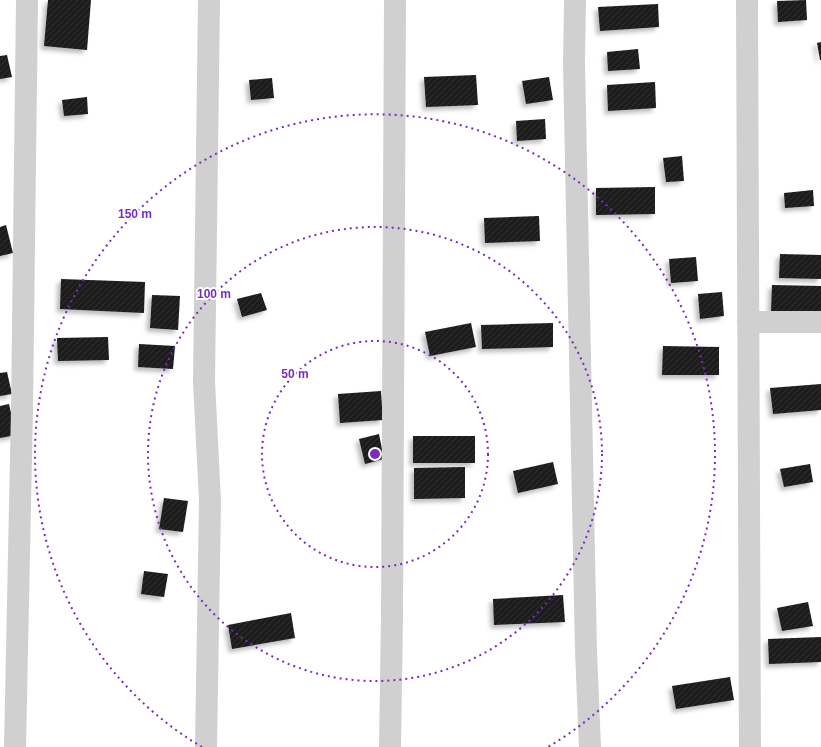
<svg xmlns="http://www.w3.org/2000/svg" width="821" height="747" font-family="Arial,sans-serif">
	<defs>
		<pattern id="building-hatch" width="6" height="6" patternUnits="userSpaceOnUse"><rect width="6" height="6" fill="#1a1a1a"/><path d="M-1 1l2-2M0 6l6-6M5 7l2-2" fill="none" stroke="#333"/></pattern>
		<filter id="shadow"><feDropShadow dx="-3.5" dy="3.5" stdDeviation="2" flood-color="#0004"/></filter>
	</defs>
	<rect width="100%" height="100%" fill="#fff"/>
	<!-- building -->
	<g fill="url(#building-hatch)" filter="url(#shadow)">
		<polygon points="48,0 91,0 87,50 44,46"/>
		<polygon points="806,0 807,20 778,22 777,1"/>
		<polygon points="658,4 659,27 600,31 598,7"/>
		<polygon points="821,42 821,60 820,60 817,43"/>
		<polygon points="638,49 640,69 608,71 607,52"/>
		<polygon points="7,55 12,77 0,79 0,56"/>
		<polygon points="476,75 478,105 426,107 424,77"/>
		<polygon points="549,77 553,100 526,104 522,81"/>
		<polygon points="272,78 274,98 251,100 249,80"/>
		<polygon points="655,82 656,108 608,111 607,85"/>
		<polygon points="87,97 88,114 64,116 62,100"/>
		<polygon points="545,119 546,139 517,141 516,121"/>
		<polygon points="682,156 684,181 666,182 663,158"/>
		<polygon points="655,187 655,214 596,215 596,188"/>
		<polygon points="813,190 814,206 785,208 784,193"/>
		<polygon points="539,216 540,241 485,243 484,218"/>
		<polygon points="6,225 13,253 0,256 0,227"/>
		<polygon points="780,254 821,255 821,279 779,278"/>
		<polygon points="696,257 698,281 671,283 669,259"/>
		<polygon points="61,279 145,282 144,313 60,309"/>
		<polygon points="772,285 821,286 821,313 771,312"/>
		<polygon points="722,292 724,316 700,319 698,294"/>
		<polygon points="261,293 267,310 242,317 237,299"/>
		<polygon points="152,295 180,296 178,330 150,328"/>
		<polygon points="471,323 476,347 430,356 425,332"/>
		<polygon points="553,323 553,347 482,349 481,325"/>
		<polygon points="108,337 109,360 58,361 57,338"/>
		<polygon points="139,344 175,346 173,369 138,367"/>
		<polygon points="663,346 719,347 719,375 662,375"/>
		<polygon points="7,372 12,394 0,396 0,373"/>
		<polygon points="821,384 821,410 773,414 770,388"/>
		<polygon points="381,391 383,420 340,423 338,394"/>
		<polygon points="9,404 16,435 0,438 0,406"/>
		<polygon points="379,434 384,459 365,464 359,439"/>
		<rect x="413" y="436" width="62" height="27"/>
		<polygon points="553,462 558,484 518,493 513,471"/>
		<polygon points="810,464 813,482 784,487 780,469"/>
		<polygon points="465,467 465,498 414,499 414,468"/>
		<polygon points="164,498 188,501 183,532 159,529"/>
		<polygon points="144,571 168,574 164,597 141,594"/>
		<polygon points="563,595 565,622 494,625 493,599"/>
		<polygon points="808,602 813,626 782,631 777,608"/>
		<polygon points="291,613 295,638 232,649 228,625"/>
		<polygon points="821,637 821,662 769,664 768,639"/>
		<polygon points="730,677 734,700 676,709 672,686"/>
	</g>
	<g fill="none" stroke-linecap="round" stroke-linejoin="round">
		<!-- minor -->
		<g stroke="#d0d0d0" stroke-width="22">
			<polyline points="575,0 574,63 586,651 590,747"/>
			<polyline points="747,0 750,747"/>
			<polyline points="748,322 821,322"/>
			<polyline points="15,747 22,409 27,0"/>
			<polyline points="206,747 210,501 204,381 209,0"/>
			<polyline points="390,747 392,616 395,0"/>
		</g>
	</g>
	<!-- distance rings -->
	<g fill="none" stroke="#7b2cbf" stroke-width="2" stroke-dasharray="2 4">
		<circle cx="375" cy="454" r="113"/>
		<circle cx="375" cy="454" r="227"/>
		<path d="M202 747A340 340 0 1 1 548 747"/>
	</g>
	<circle cx="375" cy="454" r="6" fill="#7b2cbf" stroke="#fff" stroke-width="2"/>
	<g font-size="12" text-anchor="middle" font-weight="bold" fill="#7b2cbf" stroke="#fff" stroke-width="4" stroke-linejoin="round" paint-order="stroke">
		<text x="135" y="218">150 m</text>
		<text x="214" y="298">100 m</text>
		<text x="295" y="378">50 m</text>
	</g>
</svg>
